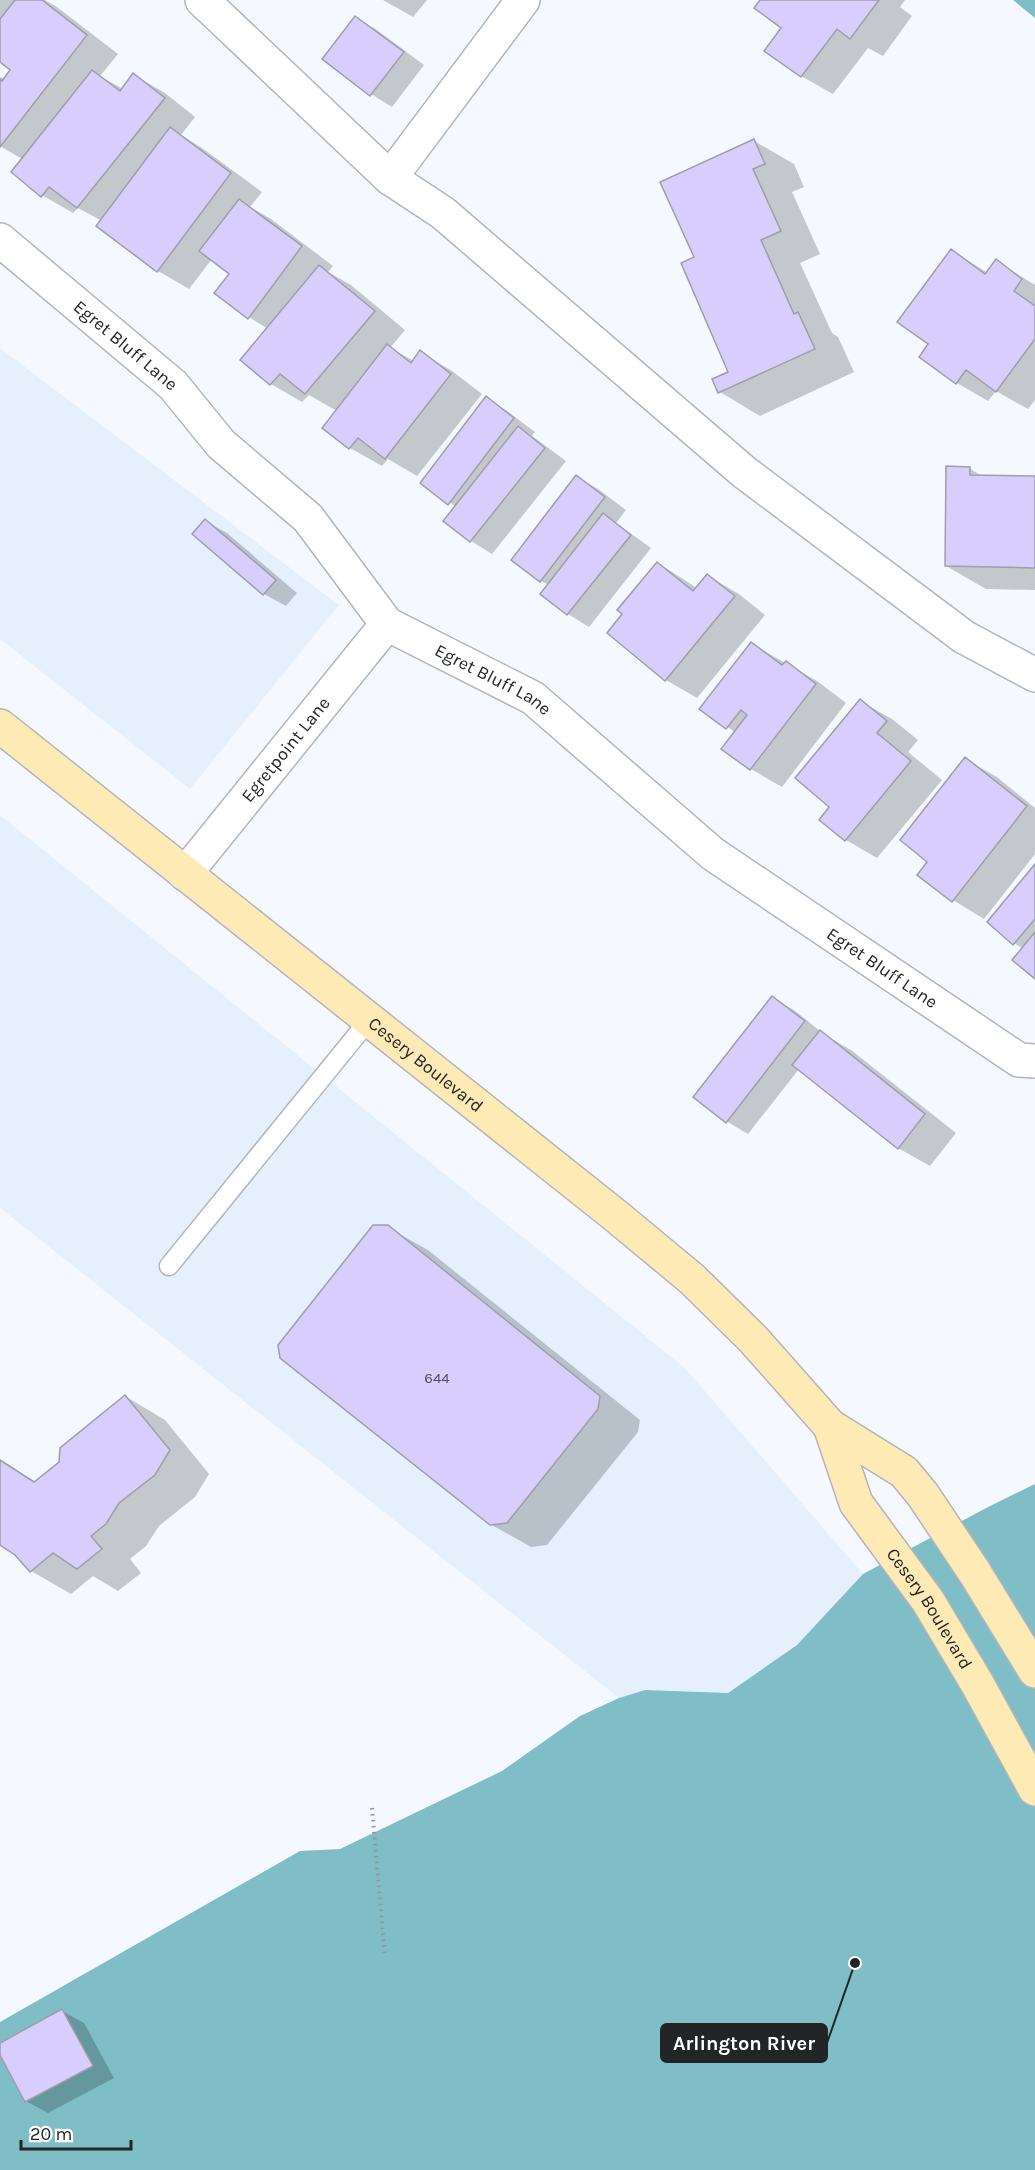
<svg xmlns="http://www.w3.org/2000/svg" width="1035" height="2170" font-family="Karla,sans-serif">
	<rect width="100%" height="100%" fill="#f5f9ff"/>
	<!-- built -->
	<g fill="#e6f0fd">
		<polygon points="0,348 339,605 190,789 0,639"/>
		<polygon points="0,815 685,1368 863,1574 797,1645 728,1693 645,1690 619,1698 0,1208"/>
	</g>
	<!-- water -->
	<g fill="#7fbdc7">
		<polygon points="1013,0 1035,0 1035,18"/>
		<polygon points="1035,1484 1035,2170 0,2170 0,2022 300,1851 340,1849 502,1771 580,1716 619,1698 645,1690 728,1693 797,1645 863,1574 988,1507"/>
	</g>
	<!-- shadow -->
	<g fill="#0003">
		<polygon points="0,0 45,0 57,7 118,54 100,76 123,89 134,75 165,93 195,117 181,135 202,148 262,192 250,207 271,219 333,266 328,272 351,285 405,330 390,348 414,361 420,352 452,371 482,394 417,476 388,459 382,466 350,448 324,427 337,411 309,395 302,402 271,384 242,360 268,329 249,317 231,273 212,259 189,289 158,271 102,221 78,208 73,213 42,195 22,159 0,146 0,77 5,79 12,70 0,60"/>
		<polygon points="383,0 427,0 413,17"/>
		<polygon points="762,0 905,0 900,7 912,16 883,56 868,48 833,94 801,76 783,28"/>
		<polygon points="356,18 377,30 424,65 392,107 371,94"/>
		<polygon points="754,141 794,164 804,187 792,192 820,254 800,263 832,333 838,337 854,372 760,416 720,392 714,380 730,373 696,258"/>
		<polygon points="952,251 988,273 996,261 1035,285 1035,400 1028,409 996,391 988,401 957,383 930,344"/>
		<polygon points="486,398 507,411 535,432 532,436 566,461 492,554 471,541 445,521 456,507 422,482"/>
		<polygon points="948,468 970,469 984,477 1035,478 1035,590 986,589 946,566"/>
		<polygon points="577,477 598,489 626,510 616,523 651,548 589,627 568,614 549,585 541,581"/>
		<polygon points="205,521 227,533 297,593 286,606 264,594"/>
		<polygon points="658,563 697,588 708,576 739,594 765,615 697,698 666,680 624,613"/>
		<polygon points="752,644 817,681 846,703 782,787 751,769 723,748 736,733 701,708"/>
		<polygon points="860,701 892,719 918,740 908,752 942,780 877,858 846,840 821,820 831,807"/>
		<polygon points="965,759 997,777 1035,808 1035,854 984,919 953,900 929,861"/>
		<polygon points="1035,866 1035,977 1024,949 1014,943"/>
		<polygon points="772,998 794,1010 825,1035 851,1050 956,1133 930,1166 898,1148 799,1069 748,1134 726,1121"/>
		<polygon points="387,1227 428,1250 640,1420 638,1432 547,1545 531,1547 490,1524"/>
		<polygon points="125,1396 165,1420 209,1474 195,1497 159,1526 146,1546 130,1559 141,1573 118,1591 93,1576 71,1594 31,1571 16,1554 0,1543 0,1461 36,1482 60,1463"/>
		<polygon points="62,2011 84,2023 114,2078 48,2113 26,2101 0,2052 0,2044"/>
	</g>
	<!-- building -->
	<g fill="#d7cefd" stroke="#9f9ea6" stroke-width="1.5">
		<polygon points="15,0 42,0 87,35 0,147 0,79 2,81 10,70 0,62 0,19"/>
		<polygon points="760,0 879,0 850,39 837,29 801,77 764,51 781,28 754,8"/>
		<polygon points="355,16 404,52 370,96 322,59"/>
		<polygon points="92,70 120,91 133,73 165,98 77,208 49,187 41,197 11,172"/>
		<polygon points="170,127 231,173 157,272 96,226"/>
		<polygon points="754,139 765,164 753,169 781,231 761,240 794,314 798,312 815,349 718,393 712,379 728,372 681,263 694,257 660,182"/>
		<polygon points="239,199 302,246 248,319 214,293 229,274 199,251"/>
		<polygon points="951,249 985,274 996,259 1022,279 1014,291 1035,306 1035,339 996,392 966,370 956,384 919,357 928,344 897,322"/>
		<polygon points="319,265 375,311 305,394 280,374 270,385 240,360"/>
		<polygon points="387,344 411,363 420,350 451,374 385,459 358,438 349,449 322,428"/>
		<polygon points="486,396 514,418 448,505 420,483"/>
		<polygon points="518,426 545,448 470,542 443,521"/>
		<polygon points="946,466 970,467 970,475 1035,476 1035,568 945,566"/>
		<polygon points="576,475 605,497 540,582 511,560"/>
		<polygon points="603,513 631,535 567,615 540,594"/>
		<polygon points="205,519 276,580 263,595 192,534"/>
		<polygon points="657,562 693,591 707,574 735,596 665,681 607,633 622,614 617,610"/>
		<polygon points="751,642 782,665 786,661 816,684 750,770 721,749 747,715 741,710 726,729 699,709"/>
		<polygon points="860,699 887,721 877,733 911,761 845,841 819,820 829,807 795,778"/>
		<polygon points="965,757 1027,806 952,902 917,875 927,862 900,840"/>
		<polygon points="1035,864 1035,919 1013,945 987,922"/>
		<polygon points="1035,932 1035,979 1012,960"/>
		<polygon points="772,996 805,1021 726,1123 693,1097"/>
		<polygon points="820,1030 925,1114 898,1149 792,1065"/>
		<polygon points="373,1225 388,1225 600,1396 598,1409 507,1523 490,1525 280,1358 278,1345"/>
		<polygon points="125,1395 170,1450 155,1475 119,1503 106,1524 91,1536 102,1549 77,1569 53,1553 30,1572 15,1555 0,1545 0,1460 34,1482 59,1462 60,1448"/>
		<polygon points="62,2009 93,2066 25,2102 0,2055 0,2043"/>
	</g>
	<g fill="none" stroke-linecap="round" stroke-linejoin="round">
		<defs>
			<polyline id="lane" points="169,1266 369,1020"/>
			<g id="street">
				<polyline points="202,0 390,178 443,213 744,472 964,637 1035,675"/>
				<polyline points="390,178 523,0"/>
				<path id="s1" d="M 0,240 L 173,385 L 221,444 L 308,518 L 387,624 L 533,698 L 713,854 L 1019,1060 L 1035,1061"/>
				<path id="s2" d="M 185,874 L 387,624"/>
			</g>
			<g id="secondary">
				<path id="s3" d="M 0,726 L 616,1216 L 692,1279 L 753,1339 L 830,1426 L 904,1472 L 923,1495 L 975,1573 L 1035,1671"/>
				<path id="s4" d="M 830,1426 L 856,1503 L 928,1601 L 978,1685 L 1035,1789"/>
			</g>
		</defs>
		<!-- lane casing -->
		<use href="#lane" stroke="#b1b5bc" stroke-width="21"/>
		<!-- street casing -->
		<use href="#street" stroke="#b1b5bc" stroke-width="36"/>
		<!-- secondary casing -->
		<use href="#secondary" stroke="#b1b5bc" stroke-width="36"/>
		<!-- path -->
		<polyline stroke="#93969a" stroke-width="4" stroke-dasharray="1.5 4.5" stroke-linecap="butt" points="372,1808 385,1957"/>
		<!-- lane -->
		<use href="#lane" stroke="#fff" stroke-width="18"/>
		<!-- street -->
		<use href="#street" stroke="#fff" stroke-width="33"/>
		<!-- secondary -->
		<use href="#secondary" stroke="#feeab5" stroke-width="33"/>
	</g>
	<g text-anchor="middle" stroke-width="6" stroke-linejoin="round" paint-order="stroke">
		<!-- number labels -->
		<g font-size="15" fill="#4f4e5c">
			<text x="437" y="1383">644</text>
		</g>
		<!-- street labels -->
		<g font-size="18" fill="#222426" stroke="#fff">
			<text dy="6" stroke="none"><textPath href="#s1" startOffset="164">Egret Bluff Lane</textPath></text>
			<text dy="6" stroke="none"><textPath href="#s1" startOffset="668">Egret Bluff Lane</textPath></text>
			<text dy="6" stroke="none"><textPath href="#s2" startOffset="160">Egretpoint Lane</textPath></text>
			<text dy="6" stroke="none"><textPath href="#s1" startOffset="1154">Egret Bluff Lane</textPath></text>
			<text dy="6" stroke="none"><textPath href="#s3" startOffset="544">Cesery Boulevard</textPath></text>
			<text dy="6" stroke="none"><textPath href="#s4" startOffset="210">Cesery Boulevard</textPath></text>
		</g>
	</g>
	<!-- callouts -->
	<path fill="none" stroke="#222426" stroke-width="2" d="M855 1963L827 2043"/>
	<circle fill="#222426" stroke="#fff" stroke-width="2" cx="855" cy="1963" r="6"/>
	<rect fill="#222426" stroke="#222426" stroke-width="2" x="661" y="2024" width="166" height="38" rx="6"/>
	<g font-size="20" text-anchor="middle" font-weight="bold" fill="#fff">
		<text x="744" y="2050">Arlington River</text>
	</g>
	<!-- scale -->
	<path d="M21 2140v9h110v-9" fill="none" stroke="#222426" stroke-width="3"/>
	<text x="30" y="2140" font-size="18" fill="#222426" stroke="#ffffff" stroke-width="4.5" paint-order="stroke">20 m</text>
</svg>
